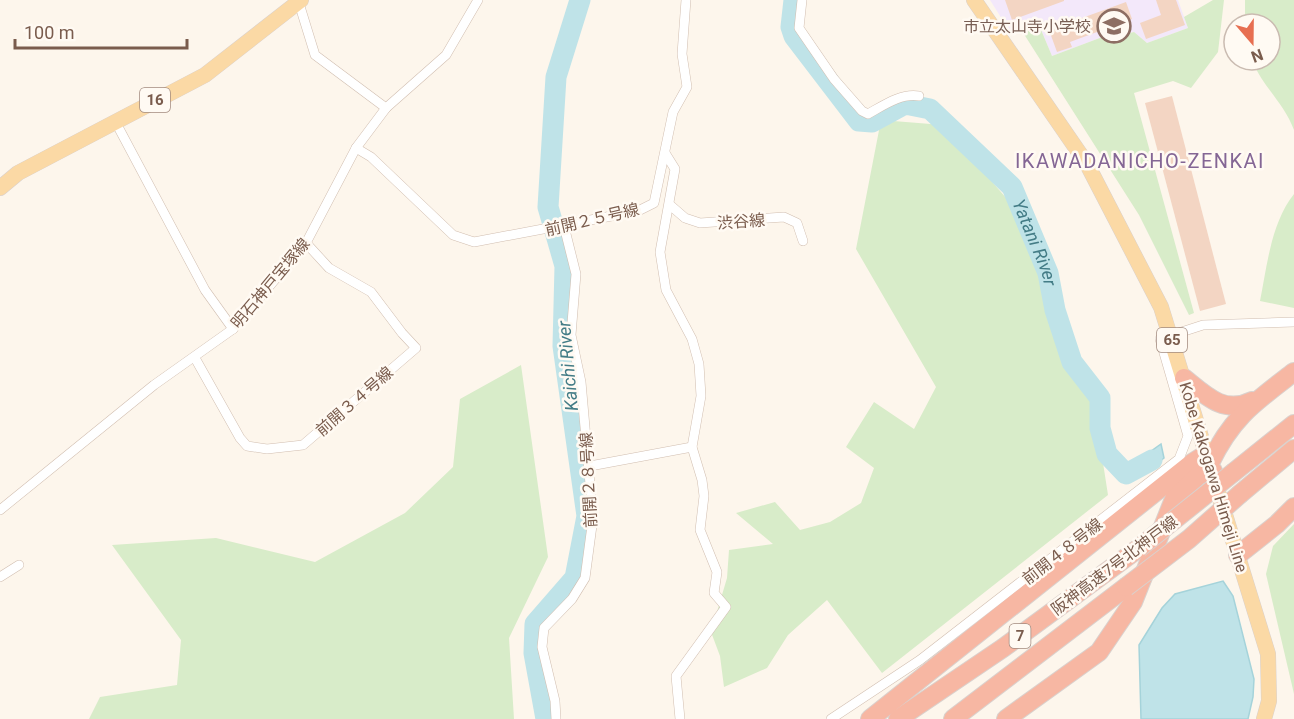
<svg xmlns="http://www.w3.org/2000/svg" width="1294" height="719" font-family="Roboto,'Noto Sans JP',sans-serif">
	<rect width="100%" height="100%" fill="#fdf6ec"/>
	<!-- education -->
	<polygon fill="#f3e8fa" points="990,0 1178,0 1188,28 1147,43 1134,32 1125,34 1121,30 1052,56 1039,25 1012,35"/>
	<!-- green -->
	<g fill="#d8ecc9">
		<polygon points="1213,0 1224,0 1218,52 1191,88 1173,81 1134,93 1194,313 1189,315 1139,215 1022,31 1039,25 1052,56 1121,30 1126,34 1134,32 1147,43 1188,28 1184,17"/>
		<path d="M 1245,0 L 1294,0 L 1294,130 C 1284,103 1262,86 1252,60 L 1270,60 L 1270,24 L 1245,24 Z"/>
		<polygon points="881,120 943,125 1019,213 1094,405 1108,495 882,673 827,600 788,635 767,668 724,687 720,656 711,632 727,578 729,550 773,544 736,513 775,502 800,530 830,522 861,503 874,468 846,447 874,402 914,429 936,387 856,249"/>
		<path d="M 1294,194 L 1294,308 L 1260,301 C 1267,266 1271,223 1294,194 Z"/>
		<polygon points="521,365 548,557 509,638 514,719 89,719 100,697 177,685 181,640 112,545 216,538 315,562 405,513 453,467 460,399"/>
		<polygon points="1294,524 1294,694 1266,574 1273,546"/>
	</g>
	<!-- water -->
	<g fill="#bfe3e8" stroke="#a5d3da" stroke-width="1.5">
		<polygon points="1161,444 1164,458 1143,475 1126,469"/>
		<polygon points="1223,581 1233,596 1254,679 1253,697 1248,719 1141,719 1139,645 1162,608 1175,594"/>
	</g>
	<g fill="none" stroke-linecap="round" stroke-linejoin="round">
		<!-- river -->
		<g stroke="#bfe3e8" stroke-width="21">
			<path id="s1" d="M 794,0 L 791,27 L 794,36 L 859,121 L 872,122 L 905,104 L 930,109 L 1012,187 L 1048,273 L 1055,310 L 1072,362 L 1100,398 L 1100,428 L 1107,454 L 1126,474 L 1152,460"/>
			<polyline points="546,719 534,653 535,624 575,578 587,516 563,346 565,266 548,207 556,77 580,0"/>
		</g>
	</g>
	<!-- building -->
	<g fill="#f3d5c3">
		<polygon points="1005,0 1064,0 1064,1 1012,20"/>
		<polygon points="1156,0 1176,0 1185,25 1146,39 1140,23 1161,15"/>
		<polygon points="1126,2 1132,19 1070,42 1072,47 1057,52 1049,30"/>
		<polygon points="1172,96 1226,304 1200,311 1145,103"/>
	</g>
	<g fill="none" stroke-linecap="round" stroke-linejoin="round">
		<defs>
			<g id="minor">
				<polyline points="298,0 315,55 386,108"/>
				<path d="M 802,0 L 799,28 L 834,79 L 862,111 L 868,114 C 884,105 901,93 919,96"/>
				<polyline points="115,121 205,290 233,329"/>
				<polyline points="356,148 371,157 453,235 474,242 638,211 654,203 673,112 687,87 682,54 686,0"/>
				<polyline points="665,153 675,169 660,252 666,290 692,339 699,364 701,396 692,447 702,480 704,496 700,530 717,572 714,593 726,607 676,676 680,719"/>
				<polyline points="670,205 685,218 700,223 784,217 797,223 803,241"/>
				<polyline points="195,358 240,438 247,446 267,449 303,445 416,348 402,333 371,292 329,268 306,243"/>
				<polyline points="590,466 692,447"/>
				<polyline points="0,510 154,385 233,329 306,243 356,148 386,108 446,55 478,0"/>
				<polyline points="0,577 19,565"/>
				<polyline points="556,719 555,701 542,647 544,628 572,599 585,578 593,518 581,382 571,335 576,274 564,226"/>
				<polyline points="831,719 920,660 1179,459 1188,436 1160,339 1203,325 1294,322"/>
			</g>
			<g id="primary">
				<polyline points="974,0 1087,164 1161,307 1268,654 1269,701 1264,719"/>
				<polyline points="0,188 18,173 205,75 301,0"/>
			</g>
			<g id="motorway">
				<path d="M 1184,378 C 1205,395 1224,415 1252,401"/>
				<path d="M 1210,463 C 1232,417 1255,402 1294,372"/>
				<polyline points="1234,472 1294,424"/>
				<polyline points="1240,494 1294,449"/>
				<polyline points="1238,555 1277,524 1294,507"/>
				<polyline points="870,719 1192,463 1208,453"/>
				<polyline points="898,719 1003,648 1139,548"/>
				<polyline points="953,719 1126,587"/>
				<polyline points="1006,719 1099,652 1133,602 1174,499 1199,475 1213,471"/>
			</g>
		</defs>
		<!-- minor casing -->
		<use href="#minor" stroke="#d1beb0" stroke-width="10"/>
		<!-- primary casing -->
		<use href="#primary" stroke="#dad1cd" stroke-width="16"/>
		<!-- motorway casing -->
		<use href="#motorway" stroke="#dad1cd" stroke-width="20"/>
		<!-- minor -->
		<use href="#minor" stroke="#fff" stroke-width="9"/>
		<!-- primary -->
		<use href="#primary" stroke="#fbd9a5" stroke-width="15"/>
		<!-- motorway -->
		<use href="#motorway" stroke="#f7b7a3" stroke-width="18"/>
		<defs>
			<g id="motorway-bridge">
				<polyline points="1139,548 1234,472"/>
				<polyline points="1126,587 1189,539 1240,494"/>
			</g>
		</defs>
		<!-- motorway-bridge casing -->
		<use href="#motorway-bridge" stroke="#dad1cd" stroke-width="20" stroke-linecap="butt"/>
		<!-- motorway-bridge -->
		<use href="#motorway-bridge" stroke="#f7b7a3" stroke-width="18"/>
	</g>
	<!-- icons -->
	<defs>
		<symbol id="school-ring" viewBox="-11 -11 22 22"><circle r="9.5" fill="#fffaf3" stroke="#8d6e63" stroke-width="1.5"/><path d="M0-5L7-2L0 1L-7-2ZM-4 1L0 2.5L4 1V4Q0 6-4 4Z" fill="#8d6e63"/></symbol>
	</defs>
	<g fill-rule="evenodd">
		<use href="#school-ring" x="1095" y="7" width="38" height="38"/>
	</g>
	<g text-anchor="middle" stroke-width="5" stroke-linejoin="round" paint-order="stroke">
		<!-- shield labels -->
		<g fill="#fffaf3" stroke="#a28b7f" stroke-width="1.5">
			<rect x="140" y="88" width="30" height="24" rx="4.5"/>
			<rect x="1157" y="328" width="30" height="24" rx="4.5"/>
			<rect x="1009.5" y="624" width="21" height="24" rx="4.5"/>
		</g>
		<g font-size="15" font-weight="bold" fill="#7a5c4d">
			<text x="155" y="105">16</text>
			<text x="1172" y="345">65</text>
			<text x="1020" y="641">7</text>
		</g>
		<!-- education labels -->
		<g font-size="16" fill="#785e54" stroke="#fffaf3" text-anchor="end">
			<text x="1091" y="32">市立太山寺小学校</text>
		</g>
		<!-- street labels -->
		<g font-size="16" fill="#7a5c4d" stroke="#fffaf3">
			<text transform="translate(592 219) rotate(-13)" y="6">前開２５号線</text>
			<text transform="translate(741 221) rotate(-4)" y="6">渋谷線</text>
			<text transform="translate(270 283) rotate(-50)" y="6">明石神戸宝塚線</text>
			<text transform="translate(354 401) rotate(-41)" y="6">前開３４号線</text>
			<text transform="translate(1214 477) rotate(73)" y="6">Kobe Kakogawa Himeji Line</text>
			<text transform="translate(588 480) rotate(-93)" y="6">前開２８号線</text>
			<text transform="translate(1062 551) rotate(-38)" y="6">前開４８号線</text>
			<text transform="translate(1114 565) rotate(-37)" y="6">阪神高速7号北神戸線</text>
		</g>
		<!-- water labels -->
		<g font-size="18" font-style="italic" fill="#437c86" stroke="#fffaf3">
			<text dy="6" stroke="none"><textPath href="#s1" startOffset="393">Yatani River</textPath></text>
			<text transform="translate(568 366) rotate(-95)" y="6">Kaichi River</text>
		</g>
		<!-- quarter labels -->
		<g font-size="20" letter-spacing="1.5" fill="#846695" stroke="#fffaf3">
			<text x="1140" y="168">IKAWADANICHO-ZENKAI</text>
		</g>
	</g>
	<!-- north arrow -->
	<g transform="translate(1252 42) rotate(160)"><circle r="28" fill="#fffaf3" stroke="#cabbb1" stroke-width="1.5"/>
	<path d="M0-4.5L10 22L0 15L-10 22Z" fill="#e76f51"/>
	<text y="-9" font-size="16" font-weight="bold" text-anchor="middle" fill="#7a5c4d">N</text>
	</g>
	<!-- scale -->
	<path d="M15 39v9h172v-9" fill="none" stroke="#7a5c4d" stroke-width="3"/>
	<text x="24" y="39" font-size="18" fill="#7a5c4d" stroke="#fffaf3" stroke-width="4.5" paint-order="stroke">100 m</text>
</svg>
